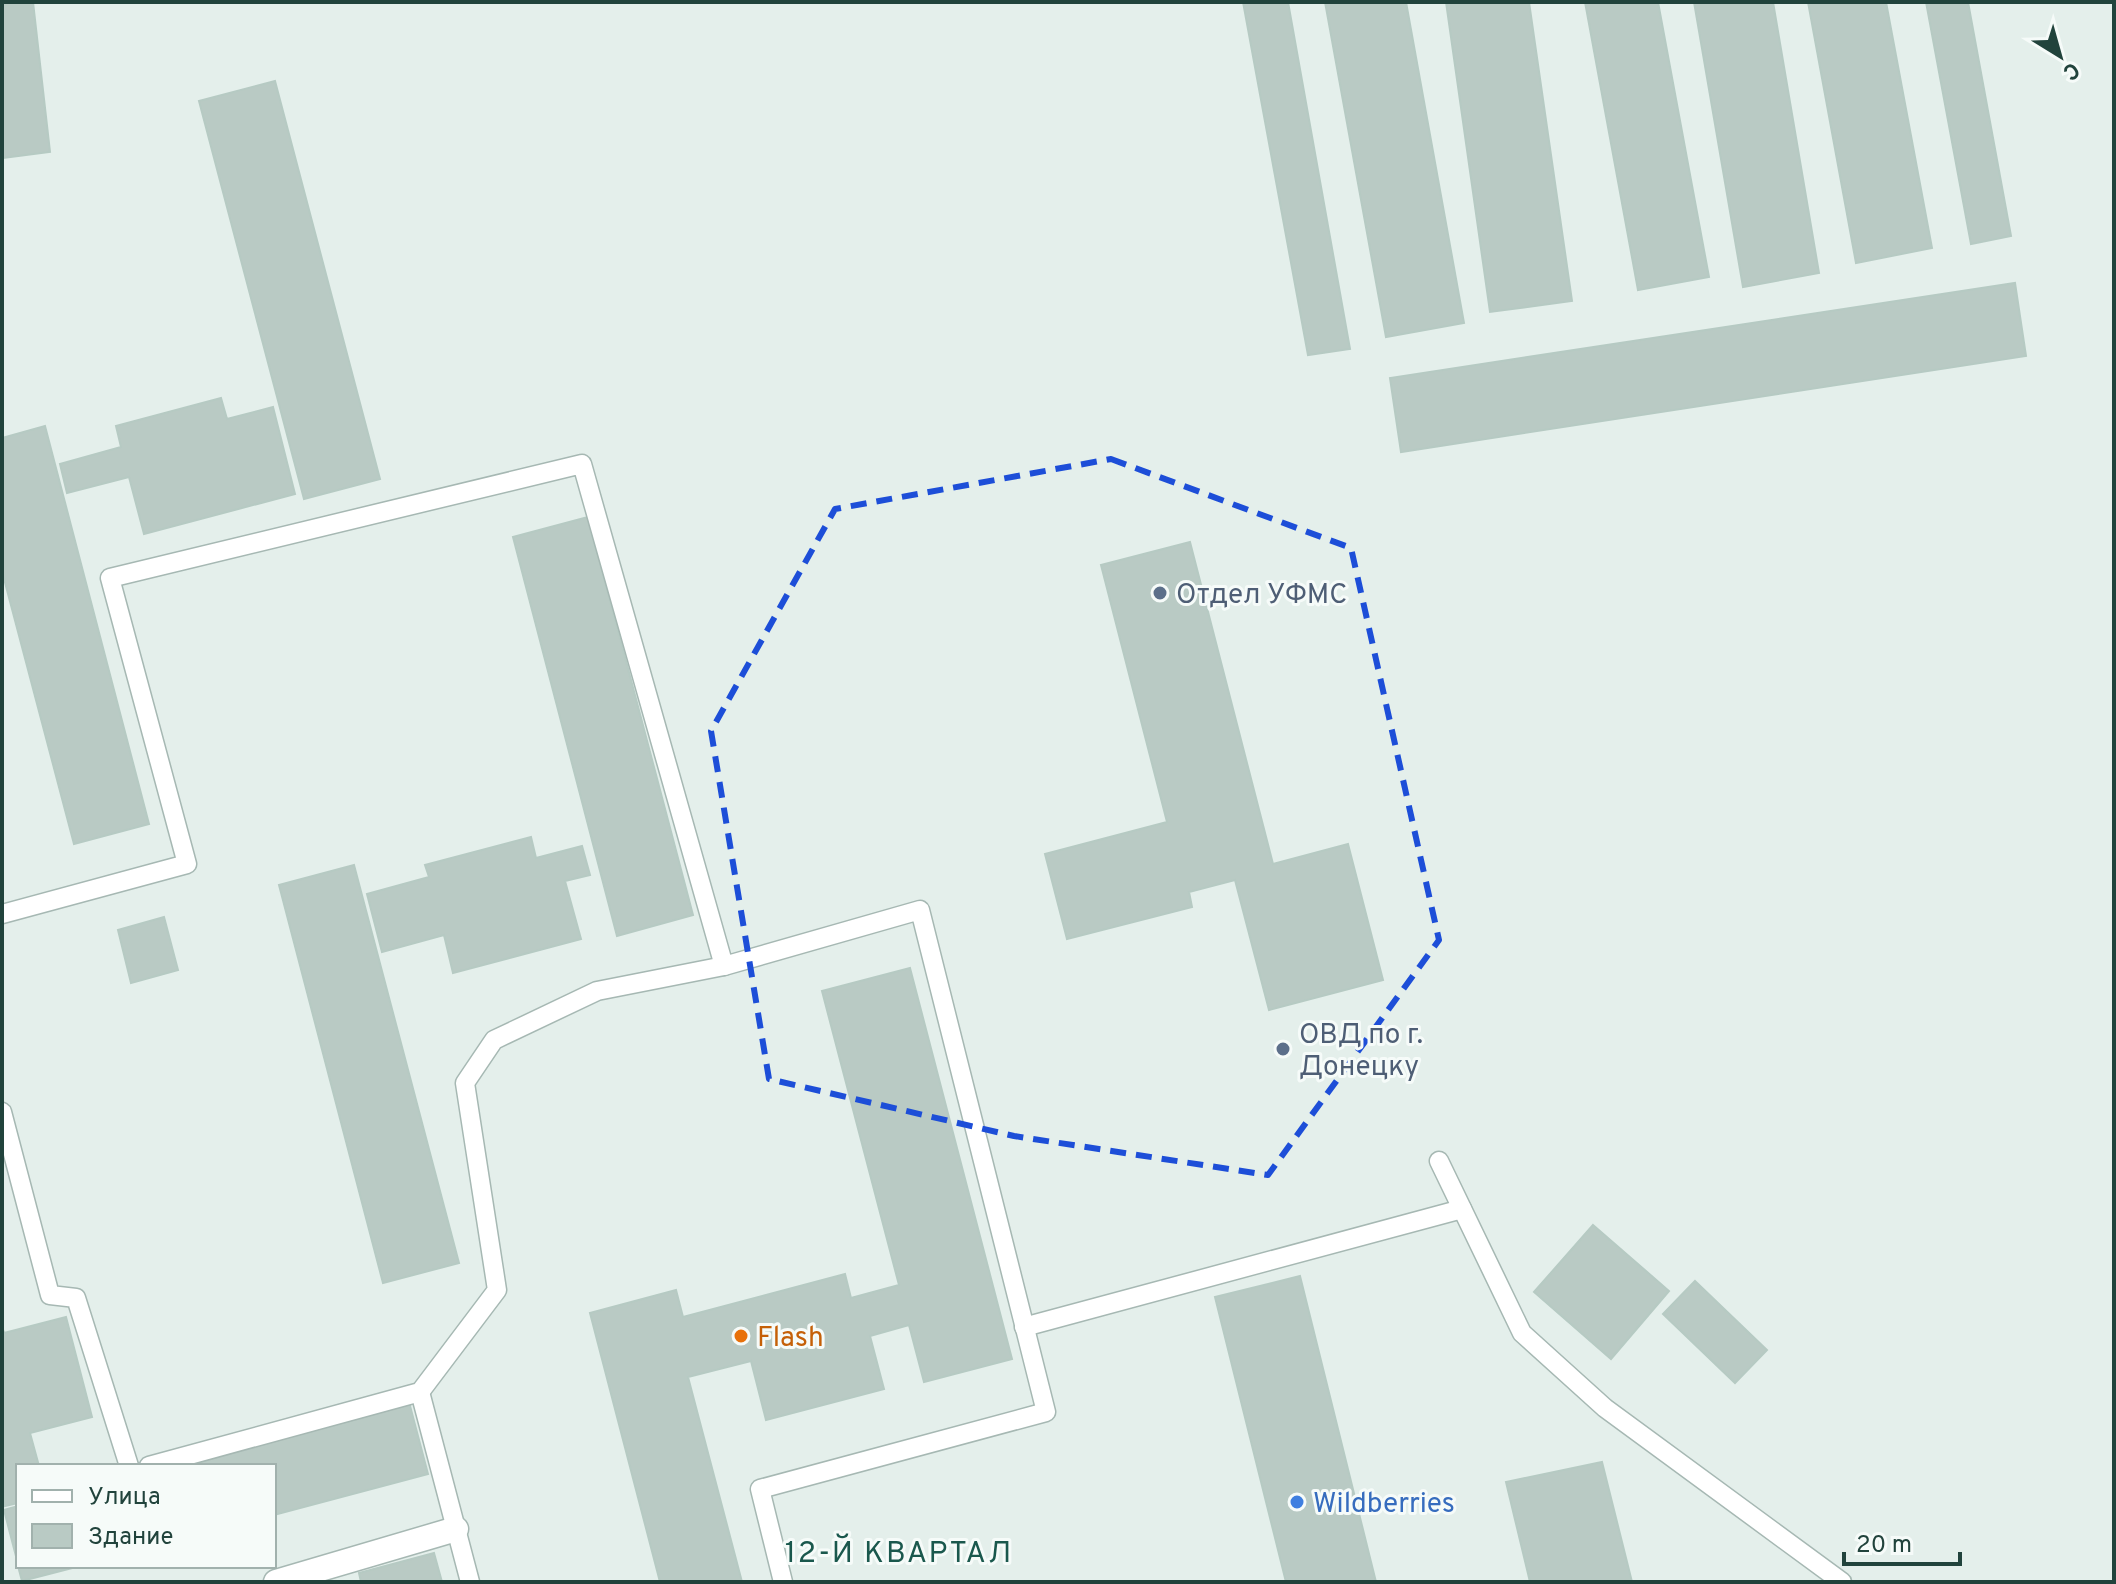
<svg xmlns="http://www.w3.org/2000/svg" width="2116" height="1584" font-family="Overpass,sans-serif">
	<rect width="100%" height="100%" fill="#e4efeb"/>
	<!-- building -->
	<g fill="#b9cac4" stroke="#b6cac3" stroke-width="2">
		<polygon points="2,2 33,2 50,152 2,158"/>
		<polygon points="1243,2 1288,2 1350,349 1308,355"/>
		<polygon points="1325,2 1406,2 1464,323 1386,337"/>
		<polygon points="1446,2 1529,2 1572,301 1490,312"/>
		<polygon points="1585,2 1658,2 1709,277 1638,290"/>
		<polygon points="1694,2 1773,2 1819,273 1743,287"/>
		<polygon points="1808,2 1886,2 1932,248 1856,263"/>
		<polygon points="1926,2 1968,2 2011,236 1971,244"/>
		<polygon points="275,81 380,479 304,499 199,101"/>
		<polygon points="2015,283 2026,356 1401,452 1390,378"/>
		<polygon points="221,398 227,419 273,407 295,494 144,534 129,477 67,493 60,464 121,447 116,426"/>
		<polygon points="45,426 149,824 74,844 2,571 2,438"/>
		<polygon points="588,517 693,915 617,936 513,537"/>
		<polygon points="1190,542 1273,864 1348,844 1383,980 1269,1010 1235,880 1189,892 1192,907 1067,939 1045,854 1167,822 1101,565"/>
		<polygon points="531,837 536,858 582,846 590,875 565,881 581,939 453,973 444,935 382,952 367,894 429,877 425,865"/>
		<polygon points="354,865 459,1263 383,1283 279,885"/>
		<polygon points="164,917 178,970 131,983 118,930"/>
		<polygon points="910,968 1012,1359 924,1382 909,1325 870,1336 884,1389 766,1420 751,1361 688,1377 742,1582 660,1582 590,1313 676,1290 683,1317 845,1274 851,1298 899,1285 822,991"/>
		<polygon points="1593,1225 1669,1291 1611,1359 1534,1292"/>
		<polygon points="1300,1276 1376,1582 1286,1582 1215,1297"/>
		<polygon points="1695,1281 1767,1350 1735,1383 1663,1314"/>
		<polygon points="66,1317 92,1417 30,1433 39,1466 18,1466 18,1503 5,1506 2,1495 2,1326 4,1333"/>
		<polygon points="409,1402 428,1474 274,1515 274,1466 168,1466"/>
		<polygon points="1602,1462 1632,1582 1530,1582 1506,1482"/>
		<polygon points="18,1506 18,1564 4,1510"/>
		<polygon points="434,1553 442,1582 361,1582 359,1573"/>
		<polygon points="18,1566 80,1566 22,1581"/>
	</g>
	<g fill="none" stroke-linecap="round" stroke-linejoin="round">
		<defs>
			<g id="lane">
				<polyline points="2,914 187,864 110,578 582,464 724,966 920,910 1046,1412 760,1489 783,1582"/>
				<polyline points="2,1112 50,1295 76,1298 129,1466"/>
				<polyline points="1439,1161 1522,1333 1605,1408 1842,1582"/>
				<polyline points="1024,1327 1462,1209"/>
				<polyline points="420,1392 470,1582"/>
				<polyline points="149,1466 420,1392 497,1290 465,1083 494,1040 597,991 724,966"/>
			</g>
			<polyline id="street" points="276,1582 456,1529"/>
		</defs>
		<!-- lane casing -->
		<use href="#lane" stroke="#a6b8b3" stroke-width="21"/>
		<!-- street casing -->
		<use href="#street" stroke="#a6b8b3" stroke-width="27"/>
		<!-- lane -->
		<use href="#lane" stroke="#fff" stroke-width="18"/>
		<!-- street -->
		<use href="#street" stroke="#fff" stroke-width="24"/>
	</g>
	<!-- marked area -->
	<path fill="none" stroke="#1d4ed8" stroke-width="6" stroke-dasharray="16 10" stroke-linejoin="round" d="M 1111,459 L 1351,548 L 1439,940 L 1268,1175 L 1014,1136 L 769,1079 L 711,731 L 835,509 Z"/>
	<!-- markers -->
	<g fill="#5c6f8a" stroke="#f6fbf9" stroke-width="3">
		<circle cx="1160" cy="593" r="8"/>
		<circle cx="1283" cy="1049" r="8"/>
	</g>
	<circle fill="#e8710a" stroke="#f6fbf9" stroke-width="3" cx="741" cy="1336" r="8"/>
	<circle fill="#3f7fe0" stroke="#f6fbf9" stroke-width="3" cx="1297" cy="1502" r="8"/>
	<g text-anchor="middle" stroke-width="6" stroke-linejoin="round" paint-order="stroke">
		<!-- service labels -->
		<g font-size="28" fill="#4e5e75" stroke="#f6fbf9" text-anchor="start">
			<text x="1176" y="603">Отдел УФМС</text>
			<text x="1299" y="1043">ОВД по г.<tspan x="1299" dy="32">Донецку</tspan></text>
		</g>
		<!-- food labels -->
		<g font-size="28" fill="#c56008" stroke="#f6fbf9" text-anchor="start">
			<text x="757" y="1346">Flash</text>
		</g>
		<!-- shop labels -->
		<g font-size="28" fill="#366cbe" stroke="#f6fbf9" text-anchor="start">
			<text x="1313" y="1512">Wildberries</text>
		</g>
		<!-- neighbourhood labels -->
		<g font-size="30" letter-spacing="2" fill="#1a584d" stroke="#f6fbf9">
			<text x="899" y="1562">12-Й КВАРТАЛ</text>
		</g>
	</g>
	<!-- border -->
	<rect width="2116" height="1584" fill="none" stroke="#21433c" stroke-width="8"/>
	<!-- legend -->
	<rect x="16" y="1464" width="260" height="104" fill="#f6fbf9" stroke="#a1b1ad" stroke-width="2"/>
	<rect x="32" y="1490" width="40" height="12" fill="#ffffff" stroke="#a1b1ad" stroke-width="2"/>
	<text x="88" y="1504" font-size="24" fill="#21433c">Улица</text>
	<rect x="32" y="1524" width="40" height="24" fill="#b9cac4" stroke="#a1b1ad" stroke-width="2"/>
	<text x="88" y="1544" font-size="24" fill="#21433c">Здание</text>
	<!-- north arrow -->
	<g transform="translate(2060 56) rotate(143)" stroke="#f6fbf9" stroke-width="6" paint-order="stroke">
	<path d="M0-6L14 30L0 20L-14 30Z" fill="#21433c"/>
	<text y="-12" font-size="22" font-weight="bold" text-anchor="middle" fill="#21433c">С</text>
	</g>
	<!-- scale -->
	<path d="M1844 1552v12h116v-12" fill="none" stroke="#21433c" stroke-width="4"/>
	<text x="1856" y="1552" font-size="24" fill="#21433c" stroke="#f6fbf9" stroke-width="6" paint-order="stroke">20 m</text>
</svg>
